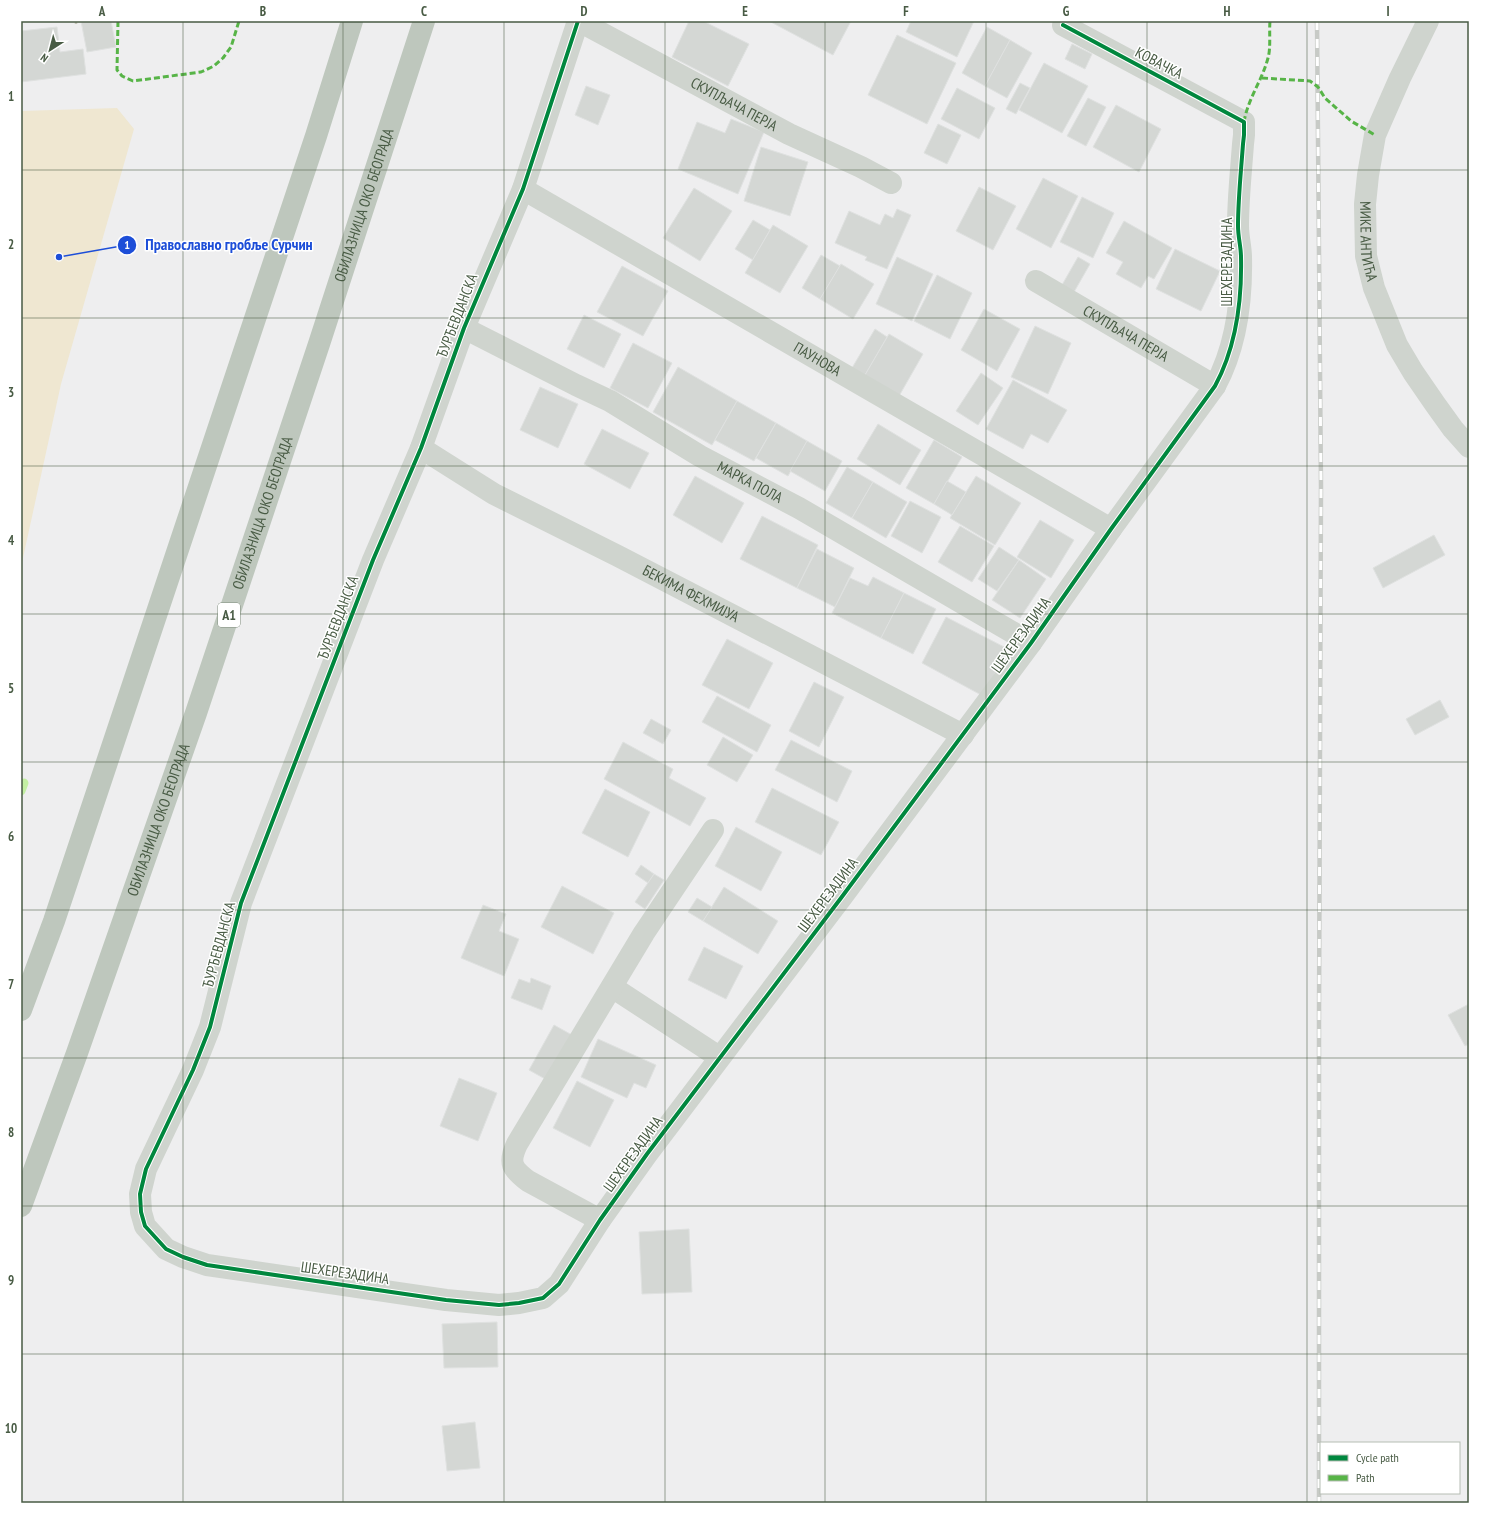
<svg xmlns="http://www.w3.org/2000/svg" width="1490" height="1524" font-family="'PT Sans Narrow',sans-serif">
	<rect width="100%" height="100%" fill="#eeeeef"/>
	<!-- green -->
	<polygon fill="#efe7d1" points="117,108 134,129 61,384 21,567 21,111"/>
	<g fill="none" stroke-linecap="round" stroke-linejoin="round">
		<!-- stream -->
		<polyline stroke="#c3efa3" stroke-width="9" points="21,791 24,783"/>
	</g>
	<!-- building -->
	<g fill="#d4d7d4" stroke="#dfe1e0">
		<polygon points="81,21 111,21 116,47 87,52"/>
		<polygon points="689,21 703,21 749,44 728,86 672,57"/>
		<polygon points="769,21 851,21 833,55"/>
		<polygon points="911,21 974,21 957,57 906,32"/>
		<polygon points="57,27 60,52 83,49 86,74 21,82 21,31"/>
		<polygon points="987,27 1010,40 985,86 962,73"/>
		<polygon points="897,35 956,63 927,124 868,95"/>
		<polygon points="1010,40 1032,53 1007,98 985,86"/>
		<polygon points="1072,44 1092,54 1085,69 1065,59"/>
		<polygon points="1044,63 1088,86 1062,133 1019,110"/>
		<polygon points="1020,83 1030,88 1016,114 1006,109"/>
		<polygon points="586,86 610,95 598,125 575,115"/>
		<polygon points="957,88 995,108 979,139 941,119"/>
		<polygon points="1088,98 1106,107 1086,146 1067,136"/>
		<polygon points="1116,105 1161,129 1139,172 1093,147"/>
		<polygon points="731,119 764,132 738,194 678,169 697,122 725,133"/>
		<polygon points="938,124 961,135 947,164 924,153"/>
		<polygon points="761,147 808,162 790,216 744,201"/>
		<polygon points="1043,178 1078,196 1051,248 1016,229"/>
		<polygon points="979,187 1016,206 993,250 956,231"/>
		<polygon points="694,188 732,211 700,261 663,238"/>
		<polygon points="1082,197 1114,213 1093,258 1060,242"/>
		<polygon points="897,209 911,215 887,269 865,260 867,257 835,243 849,211 880,225 885,214 893,218"/>
		<polygon points="753,220 770,230 753,260 735,249"/>
		<polygon points="1124,221 1172,248 1154,279 1148,276 1141,288 1116,274 1123,262 1106,253"/>
		<polygon points="773,225 808,246 780,293 745,273"/>
		<polygon points="1175,249 1220,271 1201,311 1156,289"/>
		<polygon points="821,255 840,266 820,299 802,288"/>
		<polygon points="897,257 933,274 912,321 876,304"/>
		<polygon points="1078,257 1090,264 1070,299 1058,292"/>
		<polygon points="841,264 874,284 853,319 820,299"/>
		<polygon points="622,266 668,291 643,336 597,312"/>
		<polygon points="937,275 972,293 950,339 914,321"/>
		<polygon points="984,309 1020,329 997,371 961,350"/>
		<polygon points="584,315 621,334 604,368 567,349"/>
		<polygon points="1035,326 1071,343 1048,394 1011,377"/>
		<polygon points="875,329 887,337 865,375 852,368"/>
		<polygon points="889,334 923,354 899,396 865,375"/>
		<polygon points="633,343 672,363 648,408 610,388"/>
		<polygon points="678,367 737,401 712,445 653,412"/>
		<polygon points="981,373 1003,388 978,425 956,411"/>
		<polygon points="1013,380 1067,410 1048,443 1031,434 1023,449 986,429"/>
		<polygon points="540,387 578,404 558,448 520,430"/>
		<polygon points="737,401 776,423 754,461 715,440"/>
		<polygon points="776,423 807,441 788,476 756,458"/>
		<polygon points="878,424 921,450 900,485 857,459"/>
		<polygon points="602,429 649,453 630,489 584,464"/>
		<polygon points="934,440 962,457 934,504 906,488"/>
		<polygon points="807,441 842,461 825,491 790,471"/>
		<polygon points="847,467 873,482 852,518 826,503"/>
		<polygon points="695,476 744,503 722,543 673,515"/>
		<polygon points="976,476 1021,503 995,545 950,518"/>
		<polygon points="947,481 966,492 952,515 934,504"/>
		<polygon points="873,482 907,502 886,538 852,518"/>
		<polygon points="910,501 941,517 922,553 891,536"/>
		<polygon points="762,516 818,545 797,588 740,559"/>
		<polygon points="1040,520 1074,540 1051,578 1017,557"/>
		<polygon points="960,526 994,546 972,582 938,562"/>
		<polygon points="1434,535 1445,555 1383,588 1373,568"/>
		<polygon points="999,547 1019,560 997,591 978,579"/>
		<polygon points="817,549 854,568 835,607 797,588"/>
		<polygon points="1019,560 1046,579 1020,618 992,600"/>
		<polygon points="873,577 904,593 881,638 832,613 850,578 868,586"/>
		<polygon points="904,593 936,609 913,654 881,638"/>
		<polygon points="946,617 1008,649 983,696 922,663"/>
		<polygon points="727,639 773,663 749,709 702,685"/>
		<polygon points="814,682 844,697 819,747 789,731"/>
		<polygon points="717,696 771,725 757,752 702,722"/>
		<polygon points="1440,700 1449,717 1415,735 1406,719"/>
		<polygon points="651,719 671,730 663,744 643,733"/>
		<polygon points="723,737 753,755 737,782 707,765"/>
		<polygon points="791,740 852,771 837,802 775,770"/>
		<polygon points="623,742 673,769 669,778 706,798 690,826 604,779"/>
		<polygon points="772,788 839,822 821,855 755,822"/>
		<polygon points="605,789 650,812 628,857 582,833"/>
		<polygon points="736,827 782,852 761,891 715,866"/>
		<polygon points="641,865 654,874 648,883 635,874"/>
		<polygon points="654,874 664,880 645,909 635,902"/>
		<polygon points="562,886 614,913 593,954 541,927"/>
		<polygon points="724,887 778,921 758,954 703,921"/>
		<polygon points="697,898 712,907 703,921 688,912"/>
		<polygon points="483,905 506,914 499,931 519,939 504,976 461,958"/>
		<polygon points="704,947 743,966 726,999 688,980"/>
		<polygon points="531,978 551,986 542,1010 511,998 519,979 530,983"/>
		<polygon points="1469,1004 1469,1044 1465,1046 1448,1015"/>
		<polygon points="554,1025 572,1035 547,1080 529,1070"/>
		<polygon points="598,1039 656,1065 646,1088 634,1083 627,1098 581,1077"/>
		<polygon points="459,1078 497,1093 478,1141 440,1126"/>
		<polygon points="577,1081 614,1100 590,1147 553,1128"/>
		<polygon points="689,1229 692,1292 642,1294 639,1232"/>
		<polygon points="497,1322 498,1367 444,1368 442,1324"/>
		<polygon points="475,1422 480,1468 447,1471 442,1426"/>
	</g>
	<g fill="none" stroke-linecap="round" stroke-linejoin="round">
		<!-- path -->
		<polyline stroke="#c5c6b9" stroke-width="2.5" stroke-dasharray="3 2" stroke-linecap="butt" points="76,21 76,25"/>
		<!-- minor -->
		<g stroke="#cfd4ce" stroke-width="22">
			<path d="M 578,21 L 523,189 L 464,328 L 421,448 L 373,560 L 241,903 L 210,1027 L 193,1070 L 146,1169 L 140,1194 L 141,1212 L 145,1226 L 166,1249 L 183,1257 L 207,1265 L 446,1300 L 499,1305 L 519,1303 L 543,1298 L 559,1284 L 600,1220 L 647,1154 L 841,898 L 1031,643 L 1111,529 L 1215,386 C 1236,347 1242,301 1241,257 C 1241,247 1238,237 1238,226 C 1238,199 1241,172 1243,144 L 1244,135 L 1244,122 L 1063,25"/>
			<path id="s1" d="M 579,21 L 789,134 L 861,167 L 891,183"/>
			<path id="s2" d="M 1428,21 L 1400,78 L 1375,135 L 1368,175 L 1365,204 L 1366,256 L 1374,288 L 1397,345 L 1413,372 L 1435,404 L 1453,429 L 1469,447"/>
			<path id="s3" d="M 523,189 L 1111,529"/>
			<path id="s4" d="M 1036,281 L 1215,386"/>
			<path id="s5" d="M 464,328 L 576,385 L 610,401 L 700,456 L 799,508 L 1031,643"/>
			<path id="s6" d="M 421,448 L 494,494 L 618,556 L 963,735"/>
			<polyline points="612,987 719,1057"/>
			<path d="M 600,1220 L 528,1181 C 512,1169 508,1163 517,1144 L 644,933 L 713,830"/>
		</g>
		<!-- motorway -->
		<g stroke="#bec7bd" stroke-width="22">
			<polyline points="21,1010 54,921 316,136 352,21"/>
			<path id="s7" d="M 21,1206 L 77,1053 L 196,713 L 319,344 L 424,21"/>
		</g>
		<defs>
			<polyline id="rail" points="1317,21 1321,486 1319,1021 1319,1503"/>
		</defs>
		<!-- rail casing -->
		<use href="#rail" stroke="#c7cac6" stroke-width="4.5"/>
		<!-- rail -->
		<use href="#rail" stroke="#fff" stroke-width="3" stroke-dasharray="9" stroke-linecap="butt"/>
		<!-- quiet -->
		<g stroke="#57b447" stroke-width="3" stroke-dasharray="6 3" stroke-linecap="butt">
			<polyline points="118,21 117,70 122,76 133,81 201,72 214,66 223,58 231,47 239,21"/>
			<polyline points="1262,78 1310,81 1318,87 1325,98 1351,121 1375,135"/>
			<path d="M 1244,122 C 1248,98 1262,81 1268,58 C 1271,48 1269,32 1270,21"/>
		</g>
		<defs>
			<path id="cycleway" d="M 578,21 L 523,189 L 464,328 L 421,448 L 373,560 L 241,903 L 210,1027 L 193,1070 L 146,1169 L 140,1194 L 141,1212 L 145,1226 L 166,1249 L 183,1257 L 207,1265 L 446,1300 L 499,1305 L 519,1303 L 543,1298 L 559,1284 L 600,1220 L 647,1154 L 841,898 L 1031,643 L 1111,529 L 1215,386 C 1236,347 1242,301 1241,257 C 1241,247 1238,237 1238,226 C 1238,199 1241,172 1243,144 L 1244,135 L 1244,122 L 1063,25"/>
		</defs>
		<!-- cycleway casing -->
		<use href="#cycleway" stroke="#fff" stroke-width="6"/>
		<!-- cycleway -->
		<use href="#cycleway" stroke="#00873e" stroke-width="4"/>
	</g>
	<!-- grid -->
	<path fill="none" stroke="#485b44" stroke-width="1" stroke-opacity="0.55" d="M 183,21 L 183,1503M 343,21 L 343,1503M 504,21 L 504,1503M 665,21 L 665,1503M 825,21 L 825,1503M 986,21 L 986,1503M 1147,21 L 1147,1503M 1307,21 L 1307,1503M 21,170 L 1469,170M 21,318 L 1469,318M 21,466 L 1469,466M 21,614 L 1469,614M 21,762 L 1469,762M 21,910 L 1469,910M 21,1058 L 1469,1058M 21,1206 L 1469,1206M 21,1354 L 1469,1354"/>
	<g text-anchor="middle" stroke-width="3" stroke-linejoin="round" paint-order="stroke">
		<!-- shield labels -->
		<rect fill="#fff" stroke="#7f8c7c" stroke-width="1" x="218" y="603" width="22" height="24" rx="3"/>
		<g font-size="14" font-weight="bold" fill="#485b44">
			<text x="229" y="620">A1</text>
		</g>
		<!-- street labels -->
		<g font-size="15" fill="#485b44" stroke="#fff">
			<text transform="translate(1159 63) rotate(28)" y="5">КОВАЧКА</text>
			<text dy="5" stroke="none"><textPath href="#s1" startOffset="176">СКУПЉАЧА ПЕРЈА</textPath></text>
			<text dy="5" stroke="none"><textPath href="#s7" startOffset="1058">ОБИЛАЗНИЦА ОКО БЕОГРАДА</textPath></text>
			<text dy="5" stroke="none"><textPath href="#s2" startOffset="233">МИКЕ АНТИЋА</textPath></text>
			<text transform="translate(1227 262) rotate(-90)" y="5">ШЕХЕРЕЗАДИНА</text>
			<text transform="translate(457 316) rotate(-69)" y="5">ЂУРЂЕВДАНСКА</text>
			<text dy="5" stroke="none"><textPath href="#s4" startOffset="104">СКУПЉАЧА ПЕРЈА</textPath></text>
			<text dy="5" stroke="none"><textPath href="#s3" startOffset="340">ПАУНОВА</textPath></text>
			<text dy="5" stroke="none"><textPath href="#s5" startOffset="325">МАРКА ПОЛА</textPath></text>
			<text dy="5" stroke="none"><textPath href="#s7" startOffset="734">ОБИЛАЗНИЦА ОКО БЕОГРАДА</textPath></text>
			<text dy="5" stroke="none"><textPath href="#s6" startOffset="307">БЕКИМА ФЕХМИЈУА</textPath></text>
			<text transform="translate(338 618) rotate(-69)" y="5">ЂУРЂЕВДАНСКА</text>
			<text transform="translate(1021 635) rotate(-54)" y="5">ШЕХЕРЕЗАДИНА</text>
			<text dy="5" stroke="none"><textPath href="#s7" startOffset="410">ОБИЛАЗНИЦА ОКО БЕОГРАДА</textPath></text>
			<text transform="translate(828 895) rotate(-53)" y="5">ШЕХЕРЕЗАДИНА</text>
			<text transform="translate(219 945) rotate(-75)" y="5">ЂУРЂЕВДАНСКА</text>
			<text transform="translate(633 1154) rotate(-54)" y="5">ШЕХЕРЕЗАДИНА</text>
			<text transform="translate(345 1273) rotate(8)" y="5">ШЕХЕРЕЗАДИНА</text>
		</g>
	</g>
	<!-- callouts -->
	<path fill="none" stroke="#1d4ed8" stroke-width="1.5" d="M59 257L127 245"/>
	<g fill="#1d4ed8" stroke="#fff" stroke-width="1.5">
		<circle cx="59" cy="257" r="4"/>
		<circle cx="127" cy="245" r="10"/>
	</g>
	<g font-size="12" text-anchor="middle" font-weight="bold" fill="#fff">
		<text x="127" y="249">1</text>
	</g>
	<g font-size="16" text-anchor="middle" font-weight="bold" fill="#1d4ed8" stroke="#fff" stroke-width="3" stroke-linejoin="round" paint-order="stroke">
		<text x="229" y="250">Православно гробље Сурчин</text>
	</g>
	<!-- border -->
	<rect width="1490" height="1524" fill="none" stroke="#ffffff" stroke-width="44"/>
	<!-- legend -->
	<rect x="1320" y="1442" width="140" height="52" fill="#ffffff" stroke="#b6bdb4"/>
	<rect x="1328" y="1455" width="20" height="6" fill="#00873e" stroke="#b6bdb4"/>
	<text x="1356" y="1462" font-size="12" fill="#485b44">Cycle path</text>
	<rect x="1328" y="1475" width="20" height="6" fill="#57b447" stroke="#b6bdb4"/>
	<text x="1356" y="1482" font-size="12" fill="#485b44">Path</text>
	<!-- north arrow -->
	<g transform="translate(50 50) rotate(216)" stroke="#ffffff" stroke-width="3" paint-order="stroke">
	<path d="M0-3L7 15L0 10L-7 15Z" fill="#485b44"/>
	<text y="-6" font-size="11" font-weight="bold" text-anchor="middle" fill="#485b44">N</text>
	</g>
	<rect x="22" y="22" width="1446" height="1480" fill="none" stroke="#485b44" stroke-width="1.5"/>
	<g font-size="13" text-anchor="middle" font-weight="bold" fill="#485b44">
		<text x="102" y="16">A</text>
		<text x="263" y="16">B</text>
		<text x="424" y="16">C</text>
		<text x="584" y="16">D</text>
		<text x="745" y="16">E</text>
		<text x="906" y="16">F</text>
		<text x="1066" y="16">G</text>
		<text x="1227" y="16">H</text>
		<text x="1388" y="16">I</text>
		<text x="11" y="101">1</text>
		<text x="11" y="249">2</text>
		<text x="11" y="397">3</text>
		<text x="11" y="545">4</text>
		<text x="11" y="693">5</text>
		<text x="11" y="841">6</text>
		<text x="11" y="989">7</text>
		<text x="11" y="1137">8</text>
		<text x="11" y="1285">9</text>
		<text x="11" y="1433">10</text>
	</g>
</svg>
